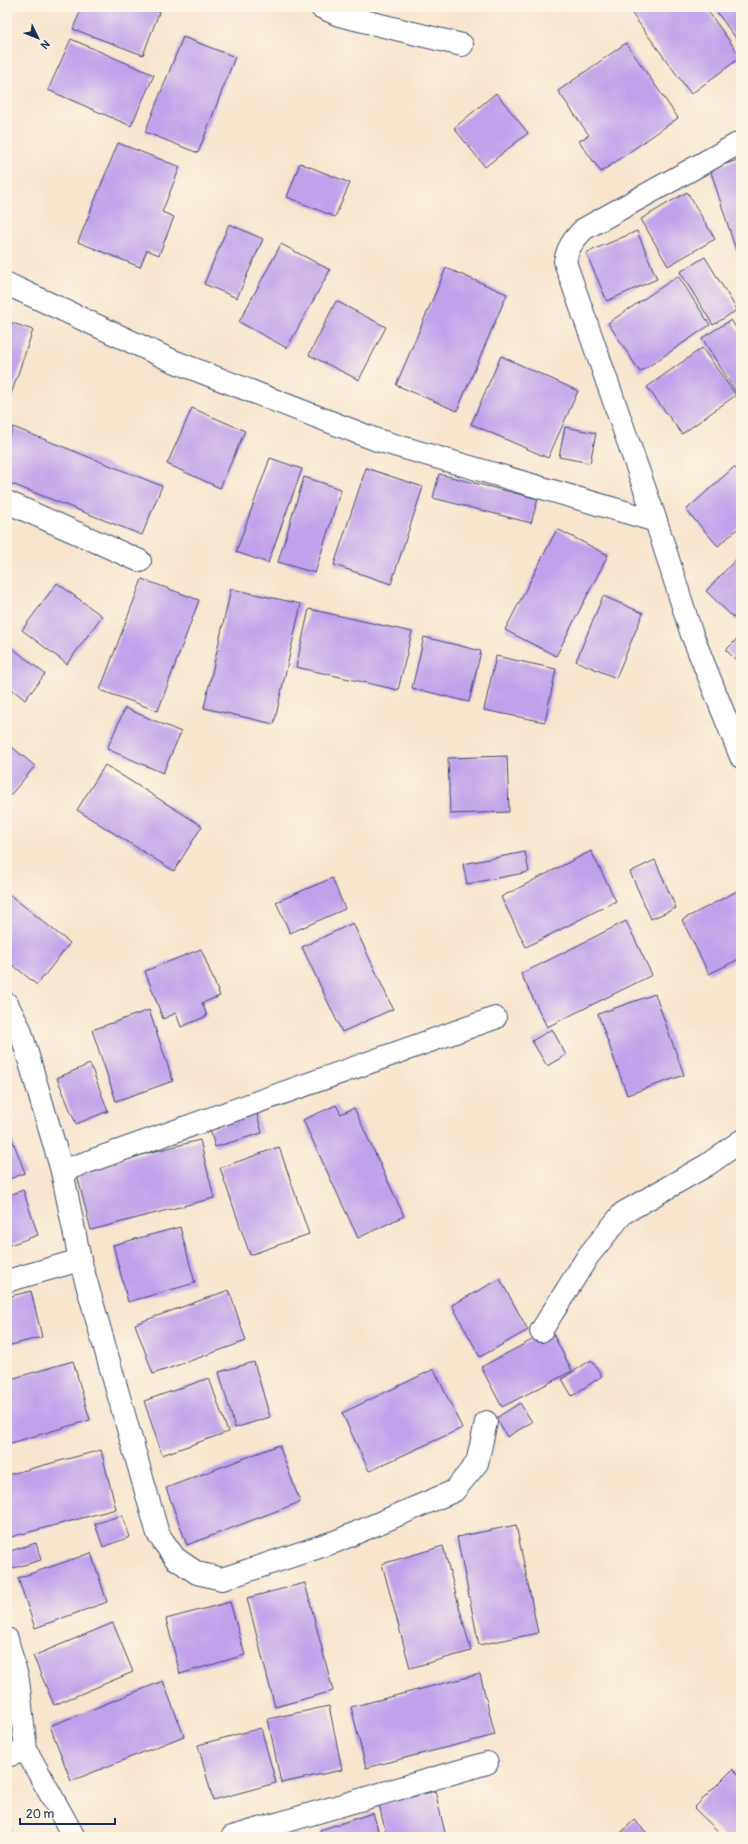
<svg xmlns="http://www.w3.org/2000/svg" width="748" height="1844" font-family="Pangolin,sans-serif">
	<rect width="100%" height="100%" fill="#fcf5e5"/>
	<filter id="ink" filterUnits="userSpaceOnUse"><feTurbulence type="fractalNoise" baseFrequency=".025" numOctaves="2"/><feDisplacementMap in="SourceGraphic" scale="8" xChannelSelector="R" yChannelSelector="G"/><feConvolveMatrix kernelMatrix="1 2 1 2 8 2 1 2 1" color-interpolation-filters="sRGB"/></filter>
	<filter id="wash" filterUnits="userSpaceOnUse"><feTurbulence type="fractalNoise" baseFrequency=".012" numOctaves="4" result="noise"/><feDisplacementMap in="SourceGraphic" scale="16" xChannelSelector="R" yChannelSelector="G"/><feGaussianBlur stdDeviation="0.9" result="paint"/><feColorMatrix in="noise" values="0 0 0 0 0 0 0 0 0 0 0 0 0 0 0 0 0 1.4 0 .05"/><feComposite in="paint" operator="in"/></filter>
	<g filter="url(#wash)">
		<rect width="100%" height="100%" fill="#f7e5cd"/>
		<g id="blocks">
			<!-- building -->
			<g fill="#bfa1eb">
				<polygon points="82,7 152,7 160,10 143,55 73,29"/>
				<polygon points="627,7 705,7 741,57 691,94"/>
				<polygon points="713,7 741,7 741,45"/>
				<polygon points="183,37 235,57 198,153 145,132"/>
				<polygon points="71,39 154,75 131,126 48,90"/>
				<polygon points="626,43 678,118 601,172 579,141 589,135 558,91"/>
				<polygon points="496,93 528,133 485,167 454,128"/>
				<polygon points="118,143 180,167 162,212 174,217 159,255 147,250 140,267 78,242"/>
				<polygon points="741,159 741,266 710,169"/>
				<polygon points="300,163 350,183 335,217 287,197"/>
				<polygon points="687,192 715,239 668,266 641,219"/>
				<polygon points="229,224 263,239 237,298 204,284"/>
				<polygon points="637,231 657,279 607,301 586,253"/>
				<polygon points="281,244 330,270 287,348 239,322"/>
				<polygon points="705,257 737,310 713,325 680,272"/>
				<polygon points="446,268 507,294 457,411 396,385"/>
				<polygon points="678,276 710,325 640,372 608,323"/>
				<polygon points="336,301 386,327 359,380 309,355"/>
				<polygon points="731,320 741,335 741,400 702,338"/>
				<polygon points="7,321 33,330 7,406"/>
				<polygon points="702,348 736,395 682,434 647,387"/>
				<polygon points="501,356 578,391 548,458 471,424"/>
				<polygon points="192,408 245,431 220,488 167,464"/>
				<polygon points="13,427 162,486 142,535 7,482 7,442"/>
				<polygon points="565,427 596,433 590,463 559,457"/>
				<polygon points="270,458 302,469 268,563 236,552"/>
				<polygon points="734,467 741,474 741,526 718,546 686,510"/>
				<polygon points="366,468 423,487 391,584 334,565"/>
				<polygon points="439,474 538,499 531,523 433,498"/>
				<polygon points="304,477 341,489 315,573 278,562"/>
				<polygon points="557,529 608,555 556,656 505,630"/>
				<polygon points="741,554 741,617 737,621 706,591"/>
				<polygon points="142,579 199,600 158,711 100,690"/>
				<polygon points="57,583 102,616 67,664 22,630"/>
				<polygon points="231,589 301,604 274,724 204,708"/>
				<polygon points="603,596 643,613 616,678 576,661"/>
				<polygon points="309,609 412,632 398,690 296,667"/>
				<polygon points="741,635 741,665 726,650"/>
				<polygon points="424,637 481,651 469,702 412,688"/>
				<polygon points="11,647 45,674 25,700 7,685 7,652"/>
				<polygon points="496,656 556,669 545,722 484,710"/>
				<polygon points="7,689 12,693 7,699"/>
				<polygon points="125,708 181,732 163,773 107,749"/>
				<polygon points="7,743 35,766 7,799"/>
				<polygon points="507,756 509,812 450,814 448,758"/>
				<polygon points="105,765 202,826 174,871 77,810"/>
				<polygon points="591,851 616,901 526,947 501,897"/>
				<polygon points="525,852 529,872 467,884 463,864"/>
				<polygon points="655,860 676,908 651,919 630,872"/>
				<polygon points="332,878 345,909 290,933 276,902"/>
				<polygon points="741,889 741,958 709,974 682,920"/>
				<polygon points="10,895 70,943 37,985 7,960 7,898"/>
				<polygon points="626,921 652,975 547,1027 521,974"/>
				<polygon points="353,923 393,1009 342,1032 302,947"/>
				<polygon points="201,949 220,996 202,1003 207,1016 181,1027 176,1013 163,1019 145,971"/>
				<polygon points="655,994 684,1075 627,1095 598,1014"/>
				<polygon points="149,1010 173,1081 116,1101 92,1030"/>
				<polygon points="552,1029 566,1055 547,1066 532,1041"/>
				<polygon points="90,1064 108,1111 76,1124 57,1078"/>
				<polygon points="336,1105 341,1114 354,1108 404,1216 358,1238 303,1120"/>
				<polygon points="257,1114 262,1133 215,1147 210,1129"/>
				<polygon points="10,1133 25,1173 7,1180 7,1134"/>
				<polygon points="200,1140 214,1198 91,1230 76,1171"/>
				<polygon points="279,1147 309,1234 250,1255 220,1168"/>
				<polygon points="23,1190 38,1235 7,1246 7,1196"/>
				<polygon points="180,1227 195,1283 128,1302 113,1245"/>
				<polygon points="500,1279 528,1330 480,1357 452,1305"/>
				<polygon points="229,1290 246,1341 153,1374 135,1324"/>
				<polygon points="31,1291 42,1337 7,1346 7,1297"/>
				<polygon points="551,1330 572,1371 502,1407 481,1367"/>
				<polygon points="591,1360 602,1376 572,1396 562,1379"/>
				<polygon points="73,1361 90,1420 7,1444 7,1380"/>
				<polygon points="254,1362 270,1417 235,1428 219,1372"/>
				<polygon points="434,1369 462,1428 369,1471 342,1413"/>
				<polygon points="209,1378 228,1432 162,1455 144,1401"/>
				<polygon points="520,1403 532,1422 507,1437 496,1418"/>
				<polygon points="279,1445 300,1502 187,1545 166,1488"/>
				<polygon points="101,1450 116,1509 7,1538 7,1475"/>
				<polygon points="122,1515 130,1537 103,1547 95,1524"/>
				<polygon points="516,1525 538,1633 479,1645 457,1537"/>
				<polygon points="36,1543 41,1560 7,1570 7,1552"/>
				<polygon points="443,1546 471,1651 410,1668 382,1564"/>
				<polygon points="91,1553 107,1602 35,1628 18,1578"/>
				<polygon points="305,1583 333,1691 275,1707 247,1598"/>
				<polygon points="230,1602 245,1655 180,1674 166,1619"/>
				<polygon points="113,1623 133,1672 54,1705 33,1656"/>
				<polygon points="480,1674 495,1735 366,1768 351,1707"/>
				<polygon points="163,1681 184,1736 71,1781 50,1726"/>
				<polygon points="329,1706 342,1770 281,1783 268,1719"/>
				<polygon points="261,1728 276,1783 213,1800 198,1745"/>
				<polygon points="733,1769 741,1777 741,1837 724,1837 694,1808"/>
				<polygon points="435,1791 446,1837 387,1837 379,1805"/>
				<polygon points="373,1813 380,1837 322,1837 320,1830"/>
				<polygon points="7,1817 14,1837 7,1837"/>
				<polygon points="634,1820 651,1837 617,1837"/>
				<polygon points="667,1832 671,1837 662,1837"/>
				<polygon points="298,1833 299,1837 288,1837"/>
			</g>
		</g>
	</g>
	<g filter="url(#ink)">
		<use href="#blocks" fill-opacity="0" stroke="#3c4a6f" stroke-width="1"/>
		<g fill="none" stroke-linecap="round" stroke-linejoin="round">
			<defs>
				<g id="minor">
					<polyline points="321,7 339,15 462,45"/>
					<path d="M 741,142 L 584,229 C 574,239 567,248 565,262 L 656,521 L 691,632 L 741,757"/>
					<polyline points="7,284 173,361 377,440 656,521"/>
					<polyline points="7,502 140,561"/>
					<polyline points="7,1004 20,1029 62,1171 80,1260 158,1534 175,1558 197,1573 222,1579 337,1541 454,1491 477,1463 486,1422"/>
					<polyline points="62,1171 495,1018"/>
					<polyline points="7,1281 80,1260"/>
					<polyline points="541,1331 588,1256 623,1213 707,1165 741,1141"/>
					<polyline points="7,1639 18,1680 26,1750 74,1837"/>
					<polyline points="7,1756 26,1750"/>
					<polyline points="232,1837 487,1763"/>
				</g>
			</defs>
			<!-- minor casing -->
			<use href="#minor" stroke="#3c4a6f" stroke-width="24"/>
			<!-- minor -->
			<use href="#minor" stroke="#fff" stroke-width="22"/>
		</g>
	</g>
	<!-- margin -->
	<rect width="748" height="1844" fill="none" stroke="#fcf5e5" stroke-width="24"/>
	<!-- north arrow -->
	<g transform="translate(38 38) rotate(133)" stroke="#fcf5e5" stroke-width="3" paint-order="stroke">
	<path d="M0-3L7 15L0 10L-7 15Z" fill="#1b2f5e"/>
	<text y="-6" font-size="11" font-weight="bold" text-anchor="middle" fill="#1b2f5e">N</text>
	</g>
	<!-- scale -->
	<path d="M20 1818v6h95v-6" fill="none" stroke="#1b2f5e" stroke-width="2"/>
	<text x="26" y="1818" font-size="12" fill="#1b2f5e" stroke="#fcf5e5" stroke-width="3" paint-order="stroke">20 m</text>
</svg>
